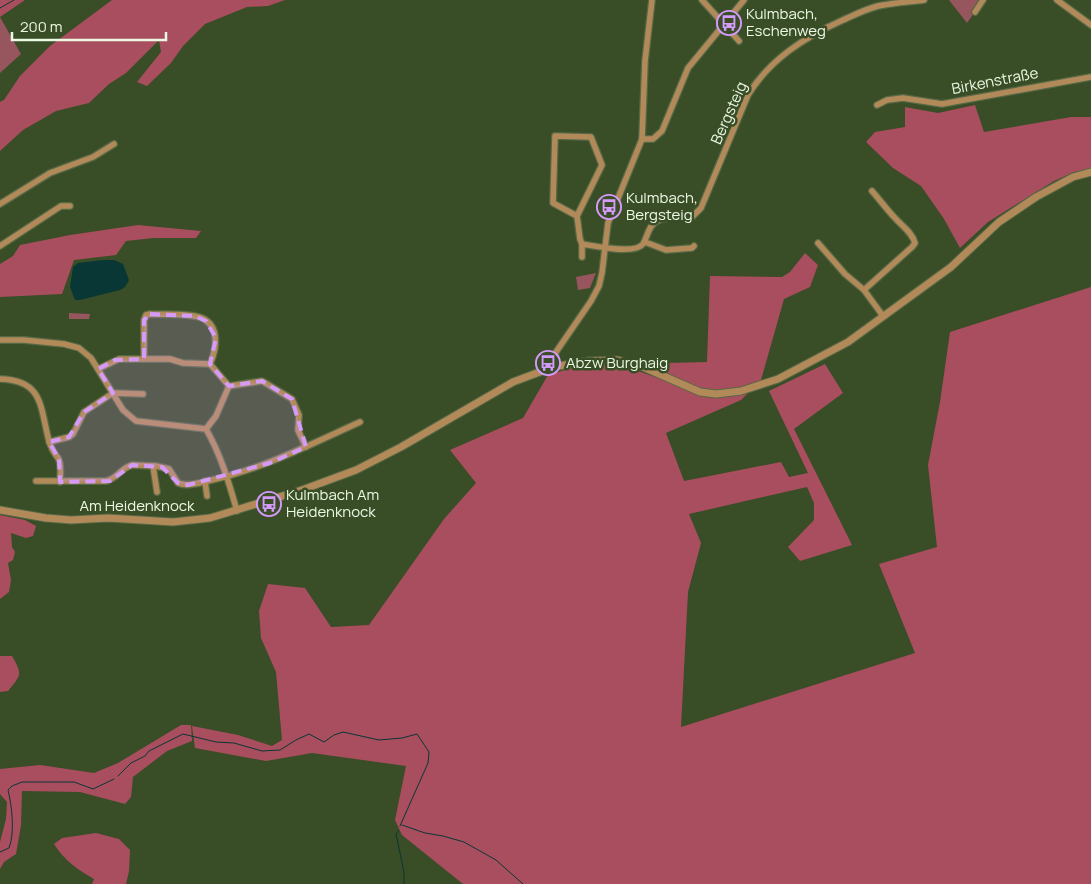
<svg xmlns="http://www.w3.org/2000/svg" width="1091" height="884" font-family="Manrope,sans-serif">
	<rect width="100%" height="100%" fill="#394d27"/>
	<!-- green -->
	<g fill="#97555e">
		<polygon points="949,0 983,0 967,23"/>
		<polygon points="0,17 21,54 0,73"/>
		<polygon points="596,273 590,288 578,290 576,277"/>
		<polygon points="69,313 90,314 89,319 69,319"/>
	</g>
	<!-- forest -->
	<g fill="#a94e5e">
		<polygon points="0,0 25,0 0,17"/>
		<polygon points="112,0 285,0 268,6 247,7 205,24 183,46 171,63 147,86 137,82 161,52 159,40 126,73 109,84 89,103 56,111 23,130 0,151 0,102 4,100 20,76 50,46"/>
		<polygon points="975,105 984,132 1071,117 1091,117 1091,170 1074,172 1054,181 988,222 960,248 944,219 921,186 893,168 866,142 875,132 905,127 905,107 938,113"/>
		<polygon points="138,225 201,231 196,238 153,238 126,241 116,255 74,260 62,294 0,297 0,264 13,256 20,245 70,235"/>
		<polygon points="805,253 818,265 810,287 784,299 761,380 741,400 666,433 684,481 781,462 789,477 808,473 769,391 825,364 843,393 794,429 852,545 800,561 788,547 814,520 814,503 807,487 689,514 701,543 688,592 681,727 915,653 879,564 937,547 928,465 940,402 950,332 1091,287 1091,884 463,884 402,835 395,820 406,766 312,753 266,761 195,748 192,726 238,735 272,746 282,740 276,672 261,638 259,611 268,584 305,588 331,627 369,625 444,519 476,483 450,450 523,418 548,375 585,364 615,363 661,379 665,363 707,362 710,276 782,277 790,272"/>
		<polygon points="0,515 25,520 36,526 33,536 26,538 11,533 12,547 15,552 13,560 8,563 11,580 9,592 0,599"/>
		<path d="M 0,656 L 12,656 C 23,675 21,675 8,691 L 0,692 Z"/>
		<polygon points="181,725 191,725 192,741 167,751 133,777 131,797 125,804 80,792 22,791 21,825 16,854 4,862 0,869 0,842 6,819 7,802 0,794 0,769 40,765 94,773 118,763"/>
		<path d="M 96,833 L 119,839 L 130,850 L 129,871 L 126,884 L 92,884 L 94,879 C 78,870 64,860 54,844 L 62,838 Z"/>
	</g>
	<!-- water -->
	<polygon fill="#083735" points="103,260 114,260 123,264 129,280 125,287 120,290 80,300 75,300 70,287 73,267 78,263"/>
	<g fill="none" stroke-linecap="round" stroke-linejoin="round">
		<!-- stream -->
		<g stroke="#083735" stroke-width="1">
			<polyline points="0,8 14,0"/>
			<polyline points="118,776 131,763 145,756 149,751 183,734 216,742 234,743 262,751 280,750 296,740 309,734 324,742 334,735 343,732 379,740 402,738 417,734 429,752 428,763 400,826"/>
			<polyline points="402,825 425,833 443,836 464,842 496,860 523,884"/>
			<polyline points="398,831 396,834 404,872 404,884"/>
			<path d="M 0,852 L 9,848 C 15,833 12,806 8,790 L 12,786 L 22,782 L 74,782 L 93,789 L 114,779"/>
		</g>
		<defs>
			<g id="minor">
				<polyline points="702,0 739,41"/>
				<polyline points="1057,0 1091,25"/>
				<polyline points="975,12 983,0"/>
				<polyline points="877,105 887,100 903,98 942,104 1091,77"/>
				<polyline points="642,139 653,139 662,131 688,68 744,0"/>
				<polyline points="0,204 50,173 93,157 114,144"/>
				<path d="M 577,216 L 553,203 L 555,136 L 591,137 L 602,165 L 577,216 L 580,239 L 582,244 C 595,246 635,255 643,244 C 648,236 648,226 657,221 C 667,215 680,219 692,217 L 701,208 L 748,95 C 770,59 805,37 843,20 C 854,15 866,9 878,6 C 893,3 909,2 924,0"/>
				<polyline points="645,242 666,250 692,248 694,246"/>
				<polyline points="818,243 845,274 864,290 883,316"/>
				<polyline points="0,246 61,206 70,206"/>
				<polyline points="582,257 582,244"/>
				<path d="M 864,290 L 912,247 L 915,243 C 912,232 902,226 895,218 C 887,210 880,200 872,191"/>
				<path d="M 0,340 L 24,340 L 64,344 L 79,348 L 91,358 L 123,410 L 136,421 L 206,429 C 221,455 229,483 237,511"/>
				<path d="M 144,359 L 144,320 L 146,315 L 150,314 C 164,315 189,313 202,318 C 220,326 217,349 210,364"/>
				<polyline points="210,364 229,386"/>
				<polyline points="553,367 556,352 591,301 599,286 602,273 608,223 642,139 645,61 652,0"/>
				<polyline points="98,369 119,359 170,359 183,363 210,364"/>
				<path d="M 0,379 C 44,380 40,408 49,441 C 51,448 54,453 58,458 C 62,464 60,475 60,482"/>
				<polyline points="229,386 262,381 292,399 299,415 298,430 306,447"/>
				<polyline points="206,429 216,416 229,386"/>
				<polyline points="49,442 69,437 73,434 84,412 113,393 143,394"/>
				<polyline points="153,466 157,492"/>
				<path d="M 36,481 L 106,481 C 117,479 121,468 132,465 L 156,466 L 169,469 L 178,483 C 187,487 198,483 208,481 C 263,469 309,445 360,422"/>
				<polyline points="205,481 207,496"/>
			</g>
			<polyline id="tertiary" points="0,510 46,518 71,520 108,518 173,522 210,518 302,490 356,470 401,447 513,382 553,367 589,361 617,360 643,367 700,392 716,394 741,391 778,379 848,342 951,267 999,222 1036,197 1073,177 1091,172"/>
		</defs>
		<!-- minor casing -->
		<use href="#minor" stroke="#566945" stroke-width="8"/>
		<!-- tertiary casing -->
		<use href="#tertiary" stroke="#566945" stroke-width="9"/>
		<!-- minor -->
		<use href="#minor" stroke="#b28a5a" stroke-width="5.5"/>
		<!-- tertiary -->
		<use href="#tertiary" stroke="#b28a5a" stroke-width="7"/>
	</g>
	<!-- marked area -->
	<path fill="#d59bfa" fill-opacity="0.2" stroke="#d59bfa" stroke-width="4" stroke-dasharray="10 6" stroke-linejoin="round" d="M 150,314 L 195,316 L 206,321 L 216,338 L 210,364 L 229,386 L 262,381 L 292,399 L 306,447 L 270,463 L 188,485 L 178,483 L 162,467 L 132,465 L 110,481 L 60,482 L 59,459 L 49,442 L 69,437 L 84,412 L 113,393 L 98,369 L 115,360 L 144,359 L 144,320 Z"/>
	<!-- icons -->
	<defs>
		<symbol id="bus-ring" viewBox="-11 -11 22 22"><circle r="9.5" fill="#394d27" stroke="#d59bfa" stroke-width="1.5"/><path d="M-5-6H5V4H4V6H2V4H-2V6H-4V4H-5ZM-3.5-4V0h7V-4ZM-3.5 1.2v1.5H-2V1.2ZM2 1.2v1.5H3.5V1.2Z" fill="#d59bfa"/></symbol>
	</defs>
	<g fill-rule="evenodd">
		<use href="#bus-ring" x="715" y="9" width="28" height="28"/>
		<use href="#bus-ring" x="595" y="193" width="28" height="28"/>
		<use href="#bus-ring" x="534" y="349" width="28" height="28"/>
		<use href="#bus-ring" x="255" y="490" width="28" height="28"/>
	</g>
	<g text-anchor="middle" stroke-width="5" stroke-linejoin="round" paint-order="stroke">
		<!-- poi labels -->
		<g font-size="15" fill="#ecf9e3" stroke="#394d27" text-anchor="start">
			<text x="746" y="19">Kulmbach,<tspan x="746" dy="17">Eschenweg</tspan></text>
			<text x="626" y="203">Kulmbach,<tspan x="626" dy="17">Bergsteig</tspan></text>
			<text x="566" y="368">Abzw Burghaig</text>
			<text x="286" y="500">Kulmbach Am<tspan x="286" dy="17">Heidenknock</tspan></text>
		</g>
		<!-- street labels -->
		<g font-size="15" fill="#ecf9e3" stroke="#394d27">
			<text transform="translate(995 81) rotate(-11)" y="5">Birkenstraße</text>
			<text transform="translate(729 113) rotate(-66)" y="5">Bergsteig</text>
			<text x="137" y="511">Am Heidenknock</text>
		</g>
	</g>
	<!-- scale -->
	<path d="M12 32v8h154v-8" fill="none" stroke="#ecf9e3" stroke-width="2.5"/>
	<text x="20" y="32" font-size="15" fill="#ecf9e3" stroke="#394d27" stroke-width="4" paint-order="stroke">200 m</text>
</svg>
